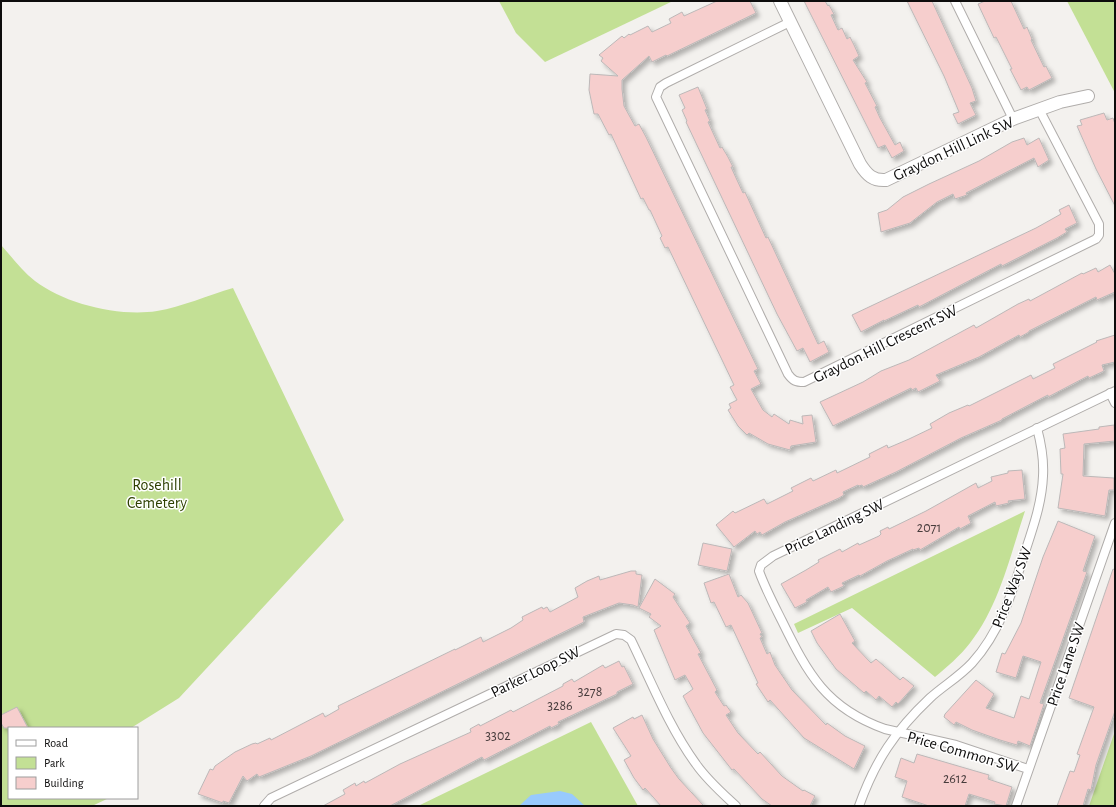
<svg xmlns="http://www.w3.org/2000/svg" width="1116" height="807" font-family="'Alegreya Sans',sans-serif">
	<defs>
		<filter id="shadow"><feDropShadow dx="3.5" dy="3.5" stdDeviation="2" flood-color="#0004"/></filter>
	</defs>
	<rect width="100%" height="100%" fill="#f3f1ee"/>
	<!-- green -->
	<g fill="#c3e095">
		<polygon points="499,1 673,1 545,62 516,33"/>
		<polygon points="1067,1 1115,1 1115,93"/>
		<path d="M 1,245 C 12,257 22,271 35,281 C 65,304 119,317 157,311 C 181,307 209,295 233,288 L 344,520 L 179,698 L 131,728 L 9,728 L 9,798 L 109,798 L 92,806 L 1,806 Z"/>
		<path d="M 1025,511 C 1010,556 999,606 970,643 C 960,656 947,667 935,677 L 852,608 L 798,633 L 794,624 Z"/>
		<polygon points="591,722 638,806 418,806"/>
		<polygon points="1115,731 1115,806 1089,806"/>
	</g>
	<!-- water -->
	<polygon fill="#98cafd" points="560,791 572,794 585,806 519,806 531,795"/>
	<!-- building -->
	<g fill="#f6cecd" stroke="#bcb8b8" filter="url(#shadow)">
		<polygon points="717,1 750,1 756,13 667,56 666,55 652,62 649,56 622,80 622,89 624,106 635,126 639,124 646,137 758,369 754,371 761,384 751,389 763,410 772,417 774,414 789,424 790,420 803,424 802,416 812,415 816,442 791,446 790,450 768,444 749,433 747,435 738,426 728,410 731,408 729,404 737,400 730,387 734,385 668,247 665,248 660,238 662,236 650,210 649,210 643,198 641,199 611,134 609,135 598,114 594,114 589,90 590,74 618,76 601,61 603,58 599,55 622,36 624,38 629,34 630,35 648,26 652,32 671,23 669,19 682,12 684,16"/>
		<polygon points="804,1 825,1 828,6 829,5 834,14 831,15 838,30 842,28 847,39 850,37 854,45 859,56 853,60 867,82 865,83 877,106 875,107 880,118 895,145 900,142 904,151 892,158 885,145 878,148"/>
		<polygon points="907,1 932,1 972,88 976,101 970,103 976,115 958,124 953,114 959,112 944,76"/>
		<polygon points="985,1 1011,1 1024,29 1027,27 1032,39 1031,40 1044,67 1046,66 1052,78 1029,90 1027,87 1021,90 1010,69 1012,69 996,37 994,38 978,4"/>
		<polygon points="698,87 707,109 705,110 710,121 708,122 720,148 722,147 728,157 733,167 731,167 743,193 745,192 766,238 768,237 818,344 824,341 829,352 810,362 803,348 797,351 777,314 686,122 687,121 682,110 685,108 679,95"/>
		<polygon points="1104,113 1107,120 1113,118 1115,124 1115,206 1096,169 1077,126 1082,125 1080,120"/>
		<polygon points="1024,138 1027,145 1039,138 1049,160 1038,167 1034,158 966,193 967,195 955,199 953,194 937,202 910,223 881,232 878,213 887,210 903,197 929,184 979,161 1012,142"/>
		<polygon points="1069,205 1077,223 1065,229 1067,232 1057,238 1002,266 1001,264 919,307 918,305 884,321 884,320 861,332 852,315 1036,228 1061,214 1059,210"/>
		<polygon points="1110,265 1115,274 1115,292 1097,300 1096,297 1029,331 1029,332 1020,337 1019,335 979,357 936,375 940,381 918,392 916,388 912,390 911,388 833,426 820,402 863,382 881,371 909,360 974,325 976,328 1018,304 1029,299 1030,301 1082,273 1083,274 1096,268 1098,272"/>
		<polygon points="1115,335 1115,362 1102,365 1104,371 1089,378 1088,376 1048,397 1048,395 1044,397 1002,419 1002,420 961,438 896,472 863,487 862,485 859,486 858,485 843,492 844,495 839,498 785,522 762,535 760,532 757,534 755,531 734,547 716,525 733,511 735,513 764,499 767,504 793,491 791,488 811,478 813,481 836,470 837,473 870,457 869,454 887,445 888,448 909,439 932,428 930,424 949,413 968,405 969,406 1031,375 1033,379 1055,368 1053,364 1097,342 1096,341"/>
		<polygon points="1114,425 1115,441 1084,444 1083,476 1114,478 1114,490 1109,490 1105,516 1058,508 1063,474 1061,474 1060,449 1065,448 1063,434 1099,429 1099,427"/>
		<polygon points="1022,470 1025,499 1008,501 1009,503 996,506 995,502 968,516 971,523 960,529 959,527 920,550 919,548 913,550 913,549 887,561 860,576 859,575 842,583 844,586 831,592 828,587 806,600 807,602 795,608 781,584 806,570 819,562 818,560 840,549 842,552 858,543 859,545 879,536 881,534 880,531 888,527 889,529 926,511 976,483 978,488 992,481 991,477 1008,473 1008,471"/>
		<polygon points="1058,521 1095,536 1083,571 1087,572 1040,703 1044,704 1030,746 1018,741 1017,745 1000,740 972,730 956,722 954,725 944,717 945,714 976,680 994,694 986,708 1014,718 1021,696 1029,699 1041,662 1023,656 1016,678 996,672 1002,653 1005,654 1021,623 1043,557"/>
		<polygon points="703,543 732,549 727,571 698,565"/>
		<polygon points="1113,569 1115,570 1115,711 1096,765 1091,790 1088,789 1083,806 1057,806 1070,771 1074,772 1080,755 1077,754 1094,707 1069,698"/>
		<polygon points="631,571 636,571 636,574 642,575 638,607 633,605 619,603 583,617 584,622 311,756 259,777 257,774 247,781 243,776 229,803 223,801 223,803 198,794 210,769 213,770 215,766 235,752 252,744 256,743 257,744 270,738 271,740 323,713 325,717 339,709 338,706 455,649 455,650 481,637 483,642 511,628 523,620 522,617 542,607 543,609 547,607 550,612 578,597 575,588 587,581 599,576 600,580"/>
		<polygon points="729,574 738,597 741,595 748,603 762,633 760,634 762,637 760,638 767,654 770,652 775,665 792,690 826,725 827,723 845,736 865,746 854,769 804,738 770,700 768,702 756,684 758,683 731,625 726,627 714,602 711,603 704,583"/>
		<polygon points="655,579 675,594 673,597 690,623 686,626 701,653 698,654 717,690 715,692 724,706 726,705 731,712 726,715 738,733 758,754 760,752 782,776 803,791 804,790 815,796 810,806 772,806 762,799 734,769 732,770 703,733 683,696 693,689 685,675 675,680 654,630 661,626 649,617 651,614 639,608"/>
		<polygon points="840,614 855,641 852,643 871,663 876,659 900,680 903,677 914,686 898,704 896,702 892,707 879,696 876,700 866,691 864,693 836,669 817,643 811,631"/>
		<polygon points="619,661 622,667 624,666 633,684 617,692 617,694 558,722 559,724 551,728 550,726 484,760 482,757 390,806 323,806 345,794 343,790 355,783 356,786 364,781 365,783 400,764 471,732 470,729 479,724 480,726 511,710 513,712 563,686 563,684 572,679 574,682 603,665 605,668"/>
		<polygon points="17,707 28,728 4,728 1,723 1,715"/>
		<polygon points="642,715 653,739 671,768 679,779 704,806 661,806 645,788 643,790 634,778 624,760 631,756 613,728 633,717 634,719"/>
		<polygon points="917,754 989,775 988,779 1012,787 1006,806 994,804 995,802 969,794 965,806 929,806 902,797 907,781 895,777 901,758 914,763"/>
	</g>
	<g fill="none" stroke-linecap="round" stroke-linejoin="round">
		<defs>
			<g id="street">
				<polyline points="955,1 1013,119"/>
				<path d="M 790,22 L 666,83 L 660,87 L 656,97 L 788,374 C 793,381 796,382 804,382 L 1096,239 L 1099,235 L 1099,224 L 1039,109"/>
				<polyline points="1110,393 1115,403"/>
				<path d="M 1028,769 L 956,745 L 885,729 C 826,708 808,674 782,621 C 774,605 765,588 759,571 L 761,565 L 773,556 L 1115,391"/>
				<path d="M 264,806 L 271,798 L 616,634 L 624,635 L 631,640 C 651,681 669,727 696,764 C 707,780 722,793 736,806"/>
				<path d="M 859,806 C 875,761 895,731 930,698 C 943,686 959,677 972,663 C 1001,631 1013,590 1026,549 C 1034,525 1042,501 1043,476 C 1044,459 1041,443 1037,428"/>
				<polyline points="1016,806 1115,523"/>
			</g>
			<path id="secondary" d="M 780,1 L 860,164 C 867,175 873,181 886,180 L 1013,119 L 1060,102 L 1088,96"/>
		</defs>
		<!-- street casing -->
		<use href="#street" stroke="#b0adab" stroke-width="10"/>
		<!-- secondary casing -->
		<use href="#secondary" stroke="#b0adab" stroke-width="14"/>
		<!-- street -->
		<use href="#street" stroke="#fff" stroke-width="8"/>
		<!-- secondary -->
		<use href="#secondary" stroke="#fff" stroke-width="12"/>
	</g>
	<g text-anchor="middle" stroke-width="3" stroke-linejoin="round" paint-order="stroke">
		<!-- number labels -->
		<g font-size="14" fill="#473c3c">
			<text x="929" y="532">2071</text>
			<text x="590" y="696">3278</text>
			<text x="560" y="710">3286</text>
			<text x="498" y="740">3302</text>
			<text x="955" y="783">2612</text>
		</g>
		<!-- street labels -->
		<g font-size="16" fill="#0d0c0c" stroke="#fff">
			<text transform="translate(953 148) rotate(-25)" y="6">Graydon Hill Link SW</text>
			<text transform="translate(885 343) rotate(-26)" y="6">Graydon Hill Crescent SW</text>
			<text transform="translate(834 526) rotate(-26)" y="6">Price Landing SW</text>
			<text transform="translate(1011 587) rotate(-69)" y="6">Price Way SW</text>
			<text transform="translate(1065 664) rotate(-71)" y="6">Price Lane SW</text>
			<text transform="translate(535 671) rotate(-26)" y="6">Parker Loop SW</text>
			<text transform="translate(963 751) rotate(16)" y="6">Price Common SW</text>
		</g>
		<!-- park labels -->
		<g font-size="16" fill="#2e4002" stroke="#fff">
			<text x="157" y="490">Rosehill<tspan x="157" dy="18">Cemetery</tspan></text>
		</g>
	</g>
	<!-- border -->
	<rect width="1116" height="807" fill="none" stroke="#0d0c0c" stroke-width="4"/>
	<!-- legend -->
	<rect x="8" y="727" width="130" height="72" fill="#ffffff" stroke="#9e9e9e"/>
	<rect x="16" y="740" width="20" height="6" fill="#ffffff" stroke="#9e9e9e"/>
	<text x="44" y="747" font-size="12" fill="#0d0c0c">Road</text>
	<rect x="16" y="757" width="20" height="12" fill="#c3e095" stroke="#9e9e9e"/>
	<text x="44" y="767" font-size="12" fill="#0d0c0c">Park</text>
	<rect x="16" y="777" width="20" height="12" fill="#f6cecd" stroke="#9e9e9e"/>
	<text x="44" y="787" font-size="12" fill="#0d0c0c">Building</text>
</svg>
